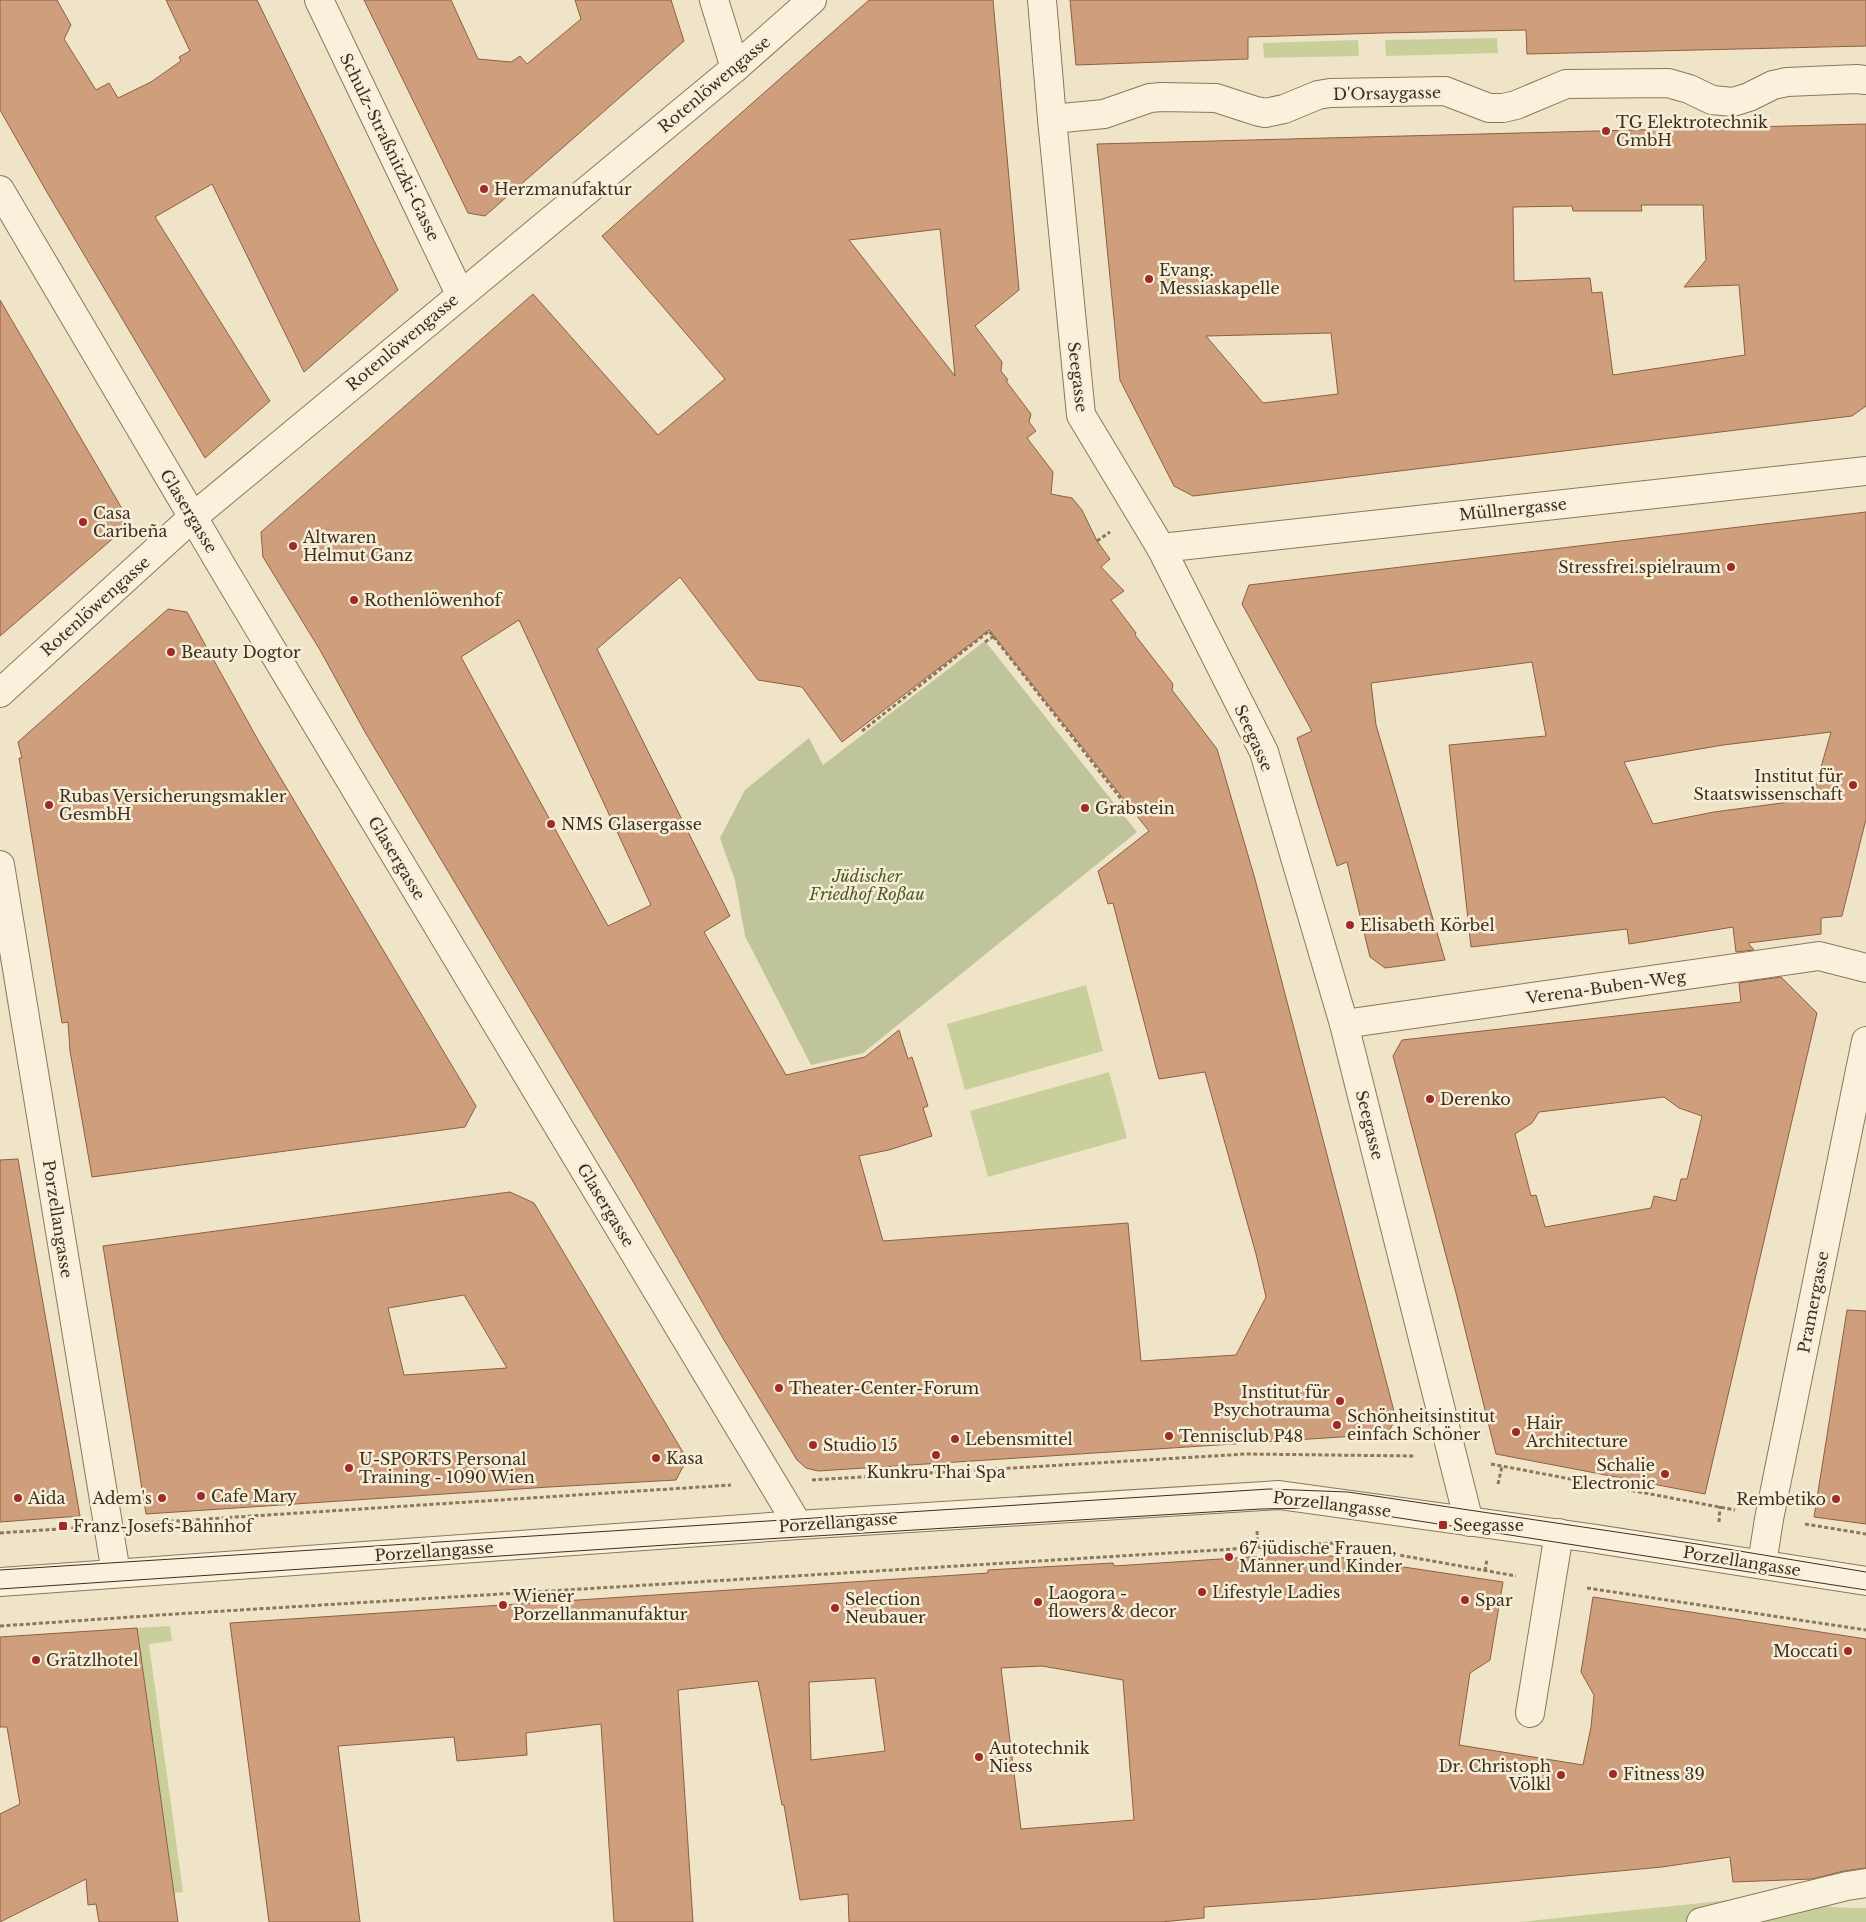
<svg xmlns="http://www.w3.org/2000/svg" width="1866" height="1922" font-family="'Libre Baskerville',serif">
	<rect width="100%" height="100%" fill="#f0e4c8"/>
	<!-- green -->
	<g fill="#c9cf9b">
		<polygon points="1497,38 1498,53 1386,56 1385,40"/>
		<polygon points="1358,40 1359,56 1264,58 1263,43"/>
		<polygon points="1086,985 1103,1051 965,1090 947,1024"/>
		<polygon points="1109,1072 1127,1138 988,1177 970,1111"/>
		<polygon points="170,1626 172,1641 149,1644 183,1892 174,1893 137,1628"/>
		<polygon points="1730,1900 1850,1908 1866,1908 1866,1922 1518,1922"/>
	</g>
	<!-- cemetery -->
	<polygon fill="#bfc49a" points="985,641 1137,832 863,1053 811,1065 745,936 735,880 720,838 745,790 809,738 823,765"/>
	<!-- building -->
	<g fill="#cf9f7d" stroke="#8d5f41" fill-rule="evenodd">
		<polygon points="0,0 57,0 71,25 64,39 96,90 109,83 118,98 151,82 181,61 179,57 190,51 166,0 257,0 398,290 304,372 212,184 155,217 270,401 205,458 48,194 0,110"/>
		<polygon points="364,0 451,0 478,59 511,62 520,56 527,64 581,19 575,0 671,0 684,41 485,216 468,213"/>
		<path d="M 869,0 L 993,0 L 1019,290 L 975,326 L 1002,362 L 1001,371 L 1008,380 L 1006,381 L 1031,414 L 1029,422 L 1036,431 L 1027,438 L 1053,472 L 1051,494 L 1072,498 L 1082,510 L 1097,541 L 1110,559 L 1101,567 L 1124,591 L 1111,600 L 1136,633 L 1135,635 L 1173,684 L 1172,690 L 1217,749 L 1255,879 L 1396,1419 L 1387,1434 L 818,1471 L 806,1468 L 797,1460 L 724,1340 L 634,1183 L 365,732 L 320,650 L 263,557 L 261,532 L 533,294 L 658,435 L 725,379 L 602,236 ZM 940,229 L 952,345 L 955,376 L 849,240 ZM 680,577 L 758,680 L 802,687 L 842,742 L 989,630 L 1149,831 L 1098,871 L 1108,904 L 1113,903 L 1159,1079 L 1205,1072 L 1256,1254 L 1266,1297 L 1236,1355 L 1141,1361 L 1128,1223 L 883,1241 L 859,1156 L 889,1150 L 932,1136 L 923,1108 L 928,1106 L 912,1057 L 908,1059 L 899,1030 L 865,1057 L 786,1075 L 704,932 L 730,916 L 597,649 ZM 519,620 L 651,905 L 608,926 L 461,657 Z"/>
		<polygon points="1070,0 1866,0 1866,46 1527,54 1526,30 1382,33 1248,37 1248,59 1076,65"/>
		<path d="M 1866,124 L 1866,406 L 1852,416 L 1193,496 L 1174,486 L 1120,380 L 1097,144 ZM 1641,205 L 1703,205 L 1706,260 L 1684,287 L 1739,285 L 1745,355 L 1613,375 L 1602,292 L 1592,293 L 1590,278 L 1514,281 L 1513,207 L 1572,206 L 1573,211 L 1642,211 ZM 1331,333 L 1338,394 L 1263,403 L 1206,336 Z"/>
		<polygon points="0,300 124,512 124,526 117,535 0,636"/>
		<path d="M 1866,512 L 1866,819 L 1842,916 L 1821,918 L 1821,934 L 1748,943 L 1754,950 L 1736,952 L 1733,927 L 1629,944 L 1627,929 L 1471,947 L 1449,745 L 1546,736 L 1532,662 L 1371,683 L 1376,725 L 1445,960 L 1385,968 L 1370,957 L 1347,862 L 1337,866 L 1297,738 L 1312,731 L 1242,604 L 1249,585 ZM 1831,732 L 1812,799 L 1714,812 L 1653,824 L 1624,762 L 1723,745 Z"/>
		<polygon points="168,609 187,612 258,740 476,1106 465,1127 92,1177 70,1051 68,1022 62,1023 19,758 22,758 18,742"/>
		<path d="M 1781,977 L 1817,1013 L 1705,1494 L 1496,1454 L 1456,1293 L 1393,1056 L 1402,1040 L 1741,1002 L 1739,983 ZM 1664,1097 L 1679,1108 L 1702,1116 L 1687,1179 L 1681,1179 L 1676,1201 L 1654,1196 L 1651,1208 L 1545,1227 L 1536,1195 L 1531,1196 L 1515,1134 L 1532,1123 L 1539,1112 Z"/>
		<polygon points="18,1159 80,1516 0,1522 0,1160"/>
		<path d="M 510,1192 L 534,1203 L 687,1459 L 676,1480 L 549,1487 L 146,1514 L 103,1246 ZM 464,1295 L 507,1368 L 404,1375 L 388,1308 Z"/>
		<polygon points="1847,1310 1866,1311 1866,1524 1814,1517"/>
		<path d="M 1311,1553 L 1503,1582 L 1490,1660 L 1470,1673 L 1459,1745 L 1583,1765 L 1591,1727 L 1594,1695 L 1581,1672 L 1593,1597 L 1866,1639 L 1866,1868 L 1844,1871 L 1812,1879 L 1733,1882 L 1730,1857 L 1662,1867 L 1319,1899 L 1204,1907 L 1204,1918 L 1160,1922 L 849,1922 L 848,1894 L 800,1900 L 784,1805 L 782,1805 L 758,1681 L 678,1690 L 693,1922 L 614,1922 L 601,1724 L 526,1733 L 527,1755 L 457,1761 L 454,1737 L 338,1746 L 360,1922 L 269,1922 L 230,1623 L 988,1573 L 988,1570 L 1113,1563 L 1114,1566 ZM 1042,1666 L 1123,1680 L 1134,1820 L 1021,1829 L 1001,1668 ZM 875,1678 L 885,1751 L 811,1760 L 809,1682 Z"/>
		<polygon points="137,1628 178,1922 99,1922 96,1904 88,1905 86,1879 0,1922 0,1814 20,1804 7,1727 0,1727 0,1637"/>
	</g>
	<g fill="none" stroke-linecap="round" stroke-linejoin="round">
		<defs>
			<g id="minor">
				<polyline points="319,0 460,294"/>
				<polyline points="714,0 735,68"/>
				<polyline points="1042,0 1052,119 1081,415 1161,548 1264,752 1344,1024 1469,1522"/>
				<polyline points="1052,119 1104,114 1150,98 1161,97 1216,98 1256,111 1265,113 1284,109 1318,95 1330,93 1445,91 1489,108 1503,108 1516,105 1566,84 1668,83 1689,89 1712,100 1733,102 1749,97 1773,85 1787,82 1857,79 1866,80"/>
				<polyline points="0,190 227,575 798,1525"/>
				<polyline points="1161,548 1866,471"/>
				<polyline points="0,693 193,517 735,68 812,0"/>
				<polyline points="0,865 116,1573"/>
				<polyline points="1344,1024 1819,956 1866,968"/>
				<polyline points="1762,1564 1769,1519 1866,1041"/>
				<polyline points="0,1582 798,1525 1279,1495 1590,1538 1866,1581"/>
				<polyline points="1530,1713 1559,1533"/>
				<polyline points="1701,1922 1847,1886 1866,1883"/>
			</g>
		</defs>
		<!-- minor casing -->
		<use href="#minor" stroke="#8d765c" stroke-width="30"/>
		<!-- path -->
		<g stroke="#8d765c" stroke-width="3" stroke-dasharray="4 2.5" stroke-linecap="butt">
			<polyline points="1097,541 1110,532"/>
			<polyline points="985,642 994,636"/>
			<polyline points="862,731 989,631 1133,814"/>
			<polyline points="1491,1464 1735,1510"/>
			<polyline points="812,1480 1246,1454 1415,1456"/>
			<polyline points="1498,1484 1502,1466"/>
			<polyline points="1719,1522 1720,1506"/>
			<polyline points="144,1523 731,1485"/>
			<polyline points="1805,1524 1866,1534"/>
			<polyline points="1257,1531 1258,1548"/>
			<polyline points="0,1533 73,1528"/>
			<polyline points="1485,1571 1487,1559"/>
			<polyline points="1587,1588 1866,1630"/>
			<polyline points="0,1626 175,1614 1332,1543 1516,1576"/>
		</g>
		<!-- minor -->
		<use href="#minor" stroke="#faf1dc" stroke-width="28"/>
		<!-- tram -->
		<g stroke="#3d2e20" stroke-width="1">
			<polyline points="0,1570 1269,1489 1348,1492 1697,1544 1866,1572"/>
			<polyline points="0,1589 667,1545 1260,1509 1314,1508 1367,1513 1866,1590"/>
		</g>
	</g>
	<!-- markers -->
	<g fill="#9e2a2b" stroke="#f7eed8" stroke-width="2">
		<circle cx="1606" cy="131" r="5"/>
		<circle cx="484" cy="189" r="5"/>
		<circle cx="1149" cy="279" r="5"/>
		<circle cx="83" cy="522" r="5"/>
		<circle cx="293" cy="546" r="5"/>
		<circle cx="1731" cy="567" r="5"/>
		<circle cx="354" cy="600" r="5"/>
		<circle cx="171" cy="652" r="5"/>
		<circle cx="1853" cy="785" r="5"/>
		<circle cx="49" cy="805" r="5"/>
		<circle cx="1085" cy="808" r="5"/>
		<circle cx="551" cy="824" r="5"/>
		<circle cx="1350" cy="925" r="5"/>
		<circle cx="1430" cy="1099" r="5"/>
		<circle cx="779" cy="1388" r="5"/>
		<circle cx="1340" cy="1401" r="5"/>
		<circle cx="1337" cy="1425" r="5"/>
		<circle cx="1516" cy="1432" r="5"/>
		<circle cx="1169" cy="1436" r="5"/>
		<circle cx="955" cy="1439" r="5"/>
		<circle cx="813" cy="1445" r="5"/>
		<circle cx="936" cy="1455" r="5"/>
		<circle cx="656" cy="1458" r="5"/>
		<circle cx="349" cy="1468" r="5"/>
		<circle cx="1665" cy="1474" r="5"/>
		<circle cx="201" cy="1496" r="5"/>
		<circle cx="18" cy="1498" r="5"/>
		<circle cx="162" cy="1498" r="5"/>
		<circle cx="1836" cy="1499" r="5"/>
		<rect x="1438" y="1520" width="10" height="10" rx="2.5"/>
		<rect x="58" y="1521" width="10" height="10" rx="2.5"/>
		<circle cx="1229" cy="1557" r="5"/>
		<circle cx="1202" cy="1592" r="5"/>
		<circle cx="1465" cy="1600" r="5"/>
		<circle cx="1038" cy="1602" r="5"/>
		<circle cx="503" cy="1605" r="5"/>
		<circle cx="835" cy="1608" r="5"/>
		<circle cx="1848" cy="1651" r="5"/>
		<circle cx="36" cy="1660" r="5"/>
		<circle cx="979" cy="1757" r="5"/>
		<circle cx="1613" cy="1774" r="5"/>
		<circle cx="1561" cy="1775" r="5"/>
	</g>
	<g text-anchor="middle" stroke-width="5" stroke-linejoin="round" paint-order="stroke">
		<!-- street labels -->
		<g font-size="16" fill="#3d2e20" stroke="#f7eed8">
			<text transform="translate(714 84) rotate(-40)" y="6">Rotenlöwengasse</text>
			<text transform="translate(1387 93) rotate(-1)" y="6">D'Orsaygasse</text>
			<text transform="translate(390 147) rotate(64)" y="6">Schulz-Straßnitzki-Gasse</text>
			<text transform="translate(402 342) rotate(-40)" y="6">Rotenlöwengasse</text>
			<text transform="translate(1078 377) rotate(83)" y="6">Seegasse</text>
			<text transform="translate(1513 509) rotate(-6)" y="6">Müllnergasse</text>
			<text transform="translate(189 511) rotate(59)" y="6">Glasergasse</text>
			<text transform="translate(95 606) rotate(-42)" y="6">Rotenlöwengasse</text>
			<text transform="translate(1254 738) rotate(66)" y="6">Seegasse</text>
			<text transform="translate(397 858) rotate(59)" y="6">Glasergasse</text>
			<text transform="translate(1606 987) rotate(-8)" y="6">Verena-Buben-Weg</text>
			<text transform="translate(1370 1125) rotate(76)" y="6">Seegasse</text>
			<text transform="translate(606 1205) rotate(59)" y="6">Glasergasse</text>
			<text transform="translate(58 1219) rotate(81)" y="6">Porzellangasse</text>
			<text transform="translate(1813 1302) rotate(-79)" y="6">Pramergasse</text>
			<text transform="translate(1332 1504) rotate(7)" y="6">Porzellangasse</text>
			<text transform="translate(838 1522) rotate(-4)" y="6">Porzellangasse</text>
			<text transform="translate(434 1551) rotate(-4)" y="6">Porzellangasse</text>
			<text transform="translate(1742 1561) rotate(9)" y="6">Porzellangasse</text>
		</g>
		<!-- poi labels -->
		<g font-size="16" fill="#3d2e20" stroke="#f7eed8" text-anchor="start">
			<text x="1616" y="128">TG Elektrotechnik<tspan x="1616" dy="18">GmbH</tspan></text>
			<text x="494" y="195">Herzmanufaktur</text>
			<text x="1159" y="276">Evang.<tspan x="1159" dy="18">Messiaskapelle</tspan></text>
			<text x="93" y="519">Casa<tspan x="93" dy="18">Caribeña</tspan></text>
			<text x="303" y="543">Altwaren<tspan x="303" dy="18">Helmut Ganz</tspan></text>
			<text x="1721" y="573" text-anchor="end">Stressfrei.spielraum</text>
			<text x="364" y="606">Rothenlöwenhof</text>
			<text x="181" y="658">Beauty Dogtor</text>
			<text x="1843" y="782" text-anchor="end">Institut für<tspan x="1843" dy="18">Staatswissenschaft</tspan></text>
			<text x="59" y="802">Rubas Versicherungsmakler<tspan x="59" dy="18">GesmbH</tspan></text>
			<text x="1095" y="814">Grabstein</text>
			<text x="561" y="830">NMS Glasergasse</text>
			<text x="1360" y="931">Elisabeth Körbel</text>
			<text x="1440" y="1105">Derenko</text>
			<text x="789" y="1394">Theater-Center-Forum</text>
			<text x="1330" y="1398" text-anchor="end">Institut für<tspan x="1330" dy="18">Psychotrauma</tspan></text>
			<text x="1347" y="1422">Schönheitsinstitut<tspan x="1347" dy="18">einfach Schöner</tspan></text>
			<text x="1526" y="1429">Hair<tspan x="1526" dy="18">Architecture</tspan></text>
			<text x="1179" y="1442">Tennisclub P48</text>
			<text x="965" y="1445">Lebensmittel</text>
			<text x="823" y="1451">Studio 15</text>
			<text x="666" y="1464">Kasa</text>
			<text x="359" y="1465">U-SPORTS Personal<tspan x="359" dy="18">Training - 1090 Wien</tspan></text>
			<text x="1655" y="1471" text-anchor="end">Schalie<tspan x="1655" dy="18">Electronic</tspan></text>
			<text x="936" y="1478" text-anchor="middle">Kunkru Thai Spa</text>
			<text x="211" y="1502">Cafe Mary</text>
			<text x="28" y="1504">Aida</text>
			<text x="152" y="1504" text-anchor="end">Adem's</text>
			<text x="1826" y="1505" text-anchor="end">Rembetiko</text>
			<text x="1453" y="1531">Seegasse</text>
			<text x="73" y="1532">Franz-Josefs-Bahnhof</text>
			<text x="1239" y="1554">67 jüdische Frauen,<tspan x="1239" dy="18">Männer und Kinder</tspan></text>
			<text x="1212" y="1598">Lifestyle Ladies</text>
			<text x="1048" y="1599">Laogora -<tspan x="1048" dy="18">flowers &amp; decor</tspan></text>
			<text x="513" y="1602">Wiener<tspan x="513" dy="18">Porzellanmanufaktur</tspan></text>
			<text x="845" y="1605">Selection<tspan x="845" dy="18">Neubauer</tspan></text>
			<text x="1475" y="1606">Spar</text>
			<text x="1838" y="1657" text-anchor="end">Moccati</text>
			<text x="46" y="1666">Grätzlhotel</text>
			<text x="989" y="1754">Autotechnik<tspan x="989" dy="18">Niess</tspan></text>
			<text x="1551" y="1772" text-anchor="end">Dr. Christoph<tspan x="1551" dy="18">Völkl</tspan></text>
			<text x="1623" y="1780">Fitness 39</text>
		</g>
		<!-- park labels -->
		<g font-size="16" font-style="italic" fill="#4d5a26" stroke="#f7eed8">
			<text x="867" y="882">Jüdischer<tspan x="867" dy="18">Friedhof Roßau</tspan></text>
		</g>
	</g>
</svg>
